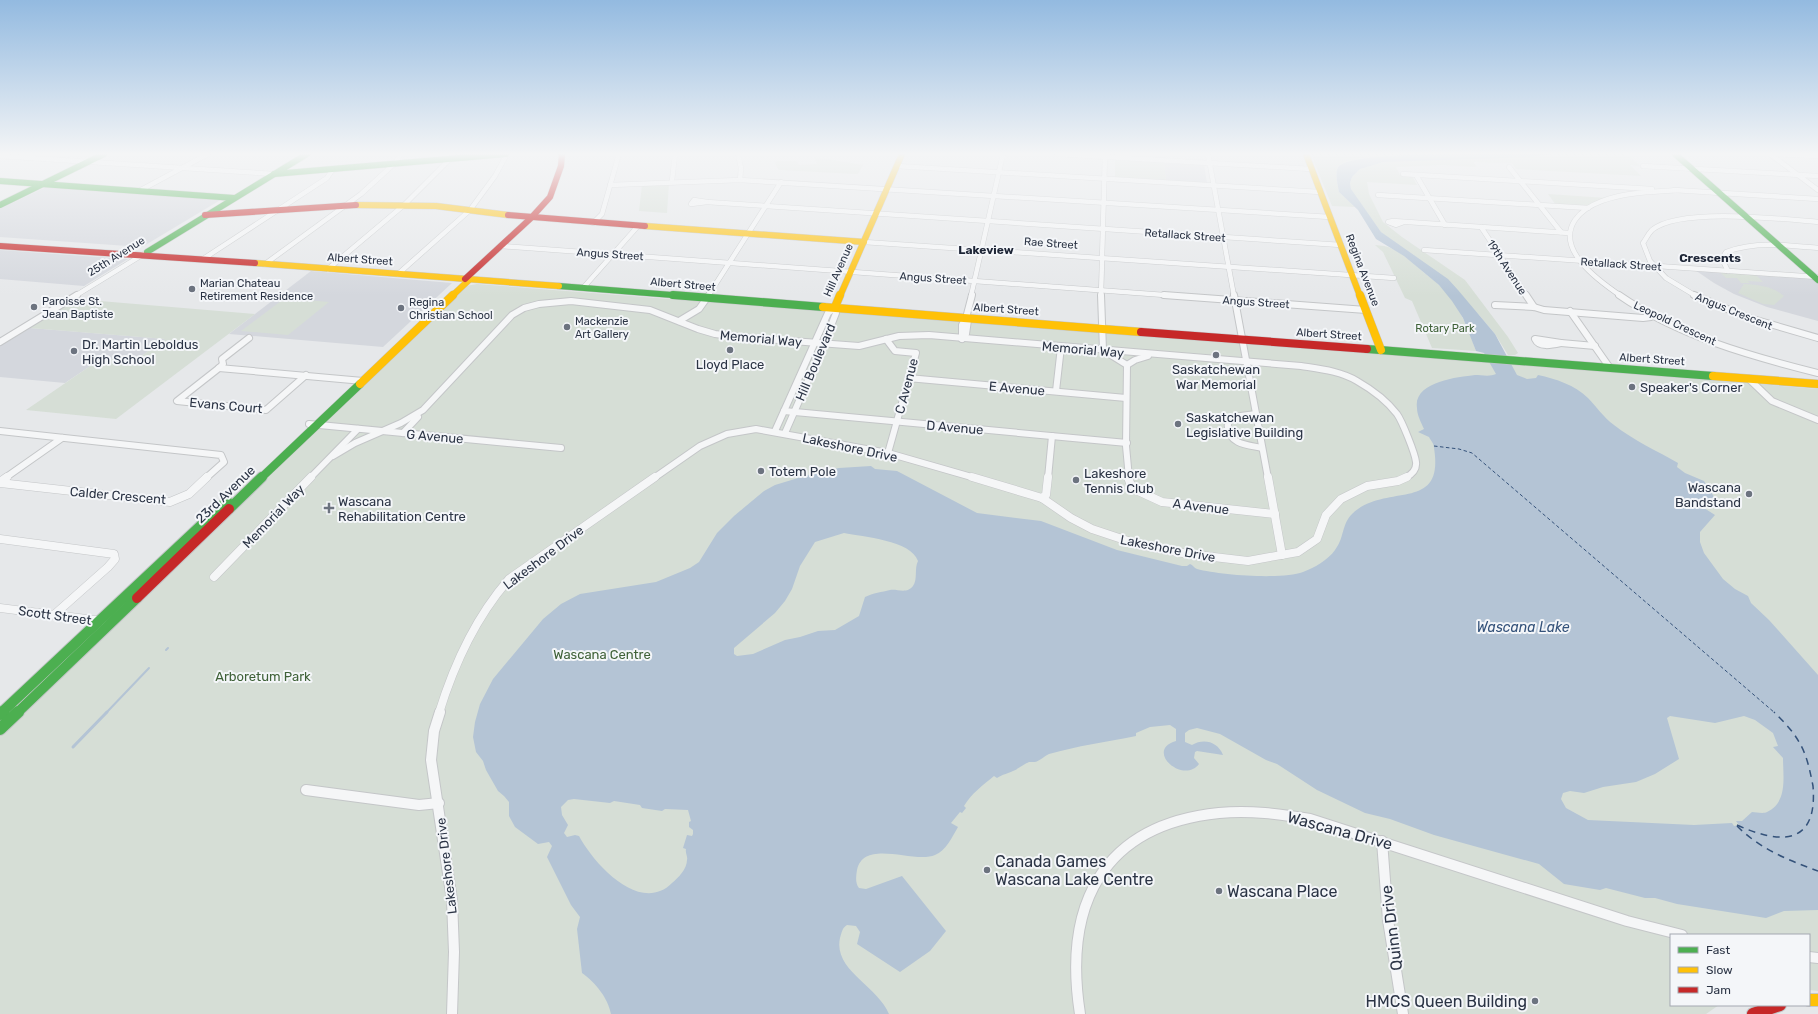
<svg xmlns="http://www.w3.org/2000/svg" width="1818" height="1014" font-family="Rubik,sans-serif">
	<rect width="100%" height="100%" fill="#e6e8ea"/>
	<!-- built -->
	<g fill="#d4d7dd">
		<polygon points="1164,163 1204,165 1207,183 1166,180"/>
		<polygon points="46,187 93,190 222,199 142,247 0,237 0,209"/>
		<polygon points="0,250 126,259 128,259 84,286 0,279"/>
		<polygon points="1695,270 1811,277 1818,283 1818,321 1767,307 1734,294 1714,283"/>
		<polygon points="311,271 452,283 383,347 229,334"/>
		<polygon points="30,328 166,339 140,357 99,360 65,383 0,377 0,346"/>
	</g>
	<!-- green -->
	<g fill="#d6ded6">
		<path d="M 1311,154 L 1460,154 C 1437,155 1355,153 1339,165 C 1334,170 1338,186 1339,192 L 1355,207 L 1332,206 Z"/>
		<polygon points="1553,154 1625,154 1629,155 1640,166 1630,165 1641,176 1516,169 1512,163 1474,162 1476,167 1442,165 1396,167 1400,175 1412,176 1417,185 1367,182 1369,194 1383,222 1402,237 1465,280 1508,337 1518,353 1515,355 1508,355 1495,334 1479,315 1381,232 1355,196 1351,189 1350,183 1352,177 1360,169 1369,165 1392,161 1530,157"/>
		<polygon points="814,157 863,165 858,174 855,174 780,170 778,169 775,163 777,161 796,161 799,165 817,164"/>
		<polygon points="1115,160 1164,163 1166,180 1115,177"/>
		<polygon points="669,183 667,213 639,211 642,185"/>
		<polygon points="1548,194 1607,198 1586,207 1556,205"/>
		<path d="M 1375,245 C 1396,246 1405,256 1420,269 C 1426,275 1433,279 1439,285 C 1458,302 1468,328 1476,351 L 1432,348 L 1412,301 L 1405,298 L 1383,252 Z"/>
		<polygon points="1720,272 1755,274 1763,282 1748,281 1750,283 1741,283 1737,278 1726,278"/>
		<polygon points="477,284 1106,333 1274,344 1818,389 1818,991 1809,990 1809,935 1671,935 1671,1005 1719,1005 1706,1014 0,1014 0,736 466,286"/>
		<path d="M 1744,284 C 1759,285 1772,286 1784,296 L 1774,305 L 1763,304 L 1738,293 Z"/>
		<polygon points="285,298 329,302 288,335 241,331"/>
		<polygon points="76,299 255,314 116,419 26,410 99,360 140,357 165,339 30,328"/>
	</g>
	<!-- water -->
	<path fill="#b4c4d5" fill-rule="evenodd" d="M 1460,154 L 1553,154 L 1530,157 L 1383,162 L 1360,169 L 1352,177 L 1350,183 L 1351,189 L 1381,232 L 1448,279 L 1458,290 L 1495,334 L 1517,375 L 1527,379 L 1536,378 L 1538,375 C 1556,379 1575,385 1588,398 C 1597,407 1603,417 1614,425 C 1633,440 1657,451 1678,463 L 1677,467 L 1685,473 L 1704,481 L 1718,503 L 1704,508 L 1715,515 L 1700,532 L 1700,542 L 1704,553 L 1723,579 L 1735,589 L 1748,596 L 1751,603 L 1769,620 L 1818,675 L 1818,910 L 1784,911 L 1766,918 L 1677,904 L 1655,898 L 1645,898 L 1606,888 L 1600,890 L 1564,884 L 1539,864 L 1434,835 L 1390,819 L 1365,813 L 1317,790 L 1277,764 L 1266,760 L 1220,734 L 1197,728 L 1189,730 L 1185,733 L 1185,742 L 1192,745 C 1204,738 1218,742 1223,755 L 1197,751 L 1195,752 L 1194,758 L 1199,764 C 1183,785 1144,750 1176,741 L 1176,729 L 1170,725 L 1150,727 L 1136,733 L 1136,736 C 1106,742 1077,746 1049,754 C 1044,756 1040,761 1035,762 C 1033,762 1031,762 1029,762 C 1024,764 1018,769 1013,771 C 1007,774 1003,774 997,778 L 994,776 C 983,785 971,794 964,806 L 966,808 L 962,813 L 960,812 L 951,823 L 958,827 C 952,837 946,851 935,855 C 914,864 864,838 857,870 C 856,876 855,883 859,888 L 866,889 L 902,876 L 946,931 L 930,951 L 900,972 L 857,944 L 860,932 L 856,926 L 847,925 C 842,928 842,932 840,938 C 833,970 878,986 889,1014 L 611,1014 C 608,998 595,982 582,973 L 577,929 L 580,917 L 571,905 L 547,857 L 552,846 L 549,842 L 538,844 L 515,827 L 509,816 L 509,802 L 504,796 L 498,791 L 486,770 L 483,761 L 476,752 L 473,737 L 475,722 L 480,704 L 493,679 L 543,619 L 561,604 L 580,594 L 656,582 L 690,568 L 699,562 L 717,533 L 734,516 L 764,491 L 775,485 L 818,472 L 839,468 L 871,466 L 875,469 L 897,471 L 977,513 L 1041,521 L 1117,550 L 1182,566 L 1187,566 L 1190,564 C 1193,565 1194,568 1197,569 C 1220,575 1281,580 1303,572 C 1314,568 1328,560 1335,550 C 1346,536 1340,521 1358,509 C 1393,485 1444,510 1434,448 C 1434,443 1431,441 1429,437 L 1418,432 L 1424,429 C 1421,422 1417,415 1417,408 C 1413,382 1457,377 1475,375 C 1481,375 1490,377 1496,374 L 1484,353 L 1476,351 L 1463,318 L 1452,301 L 1439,285 L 1404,256 L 1376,239 L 1358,210 L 1339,192 C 1338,186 1334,170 1339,166 C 1355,153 1437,155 1460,154 ZM 844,533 C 863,537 911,540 918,561 C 914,569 918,579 913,586 C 907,594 898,589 890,590 C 882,592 873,593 865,597 L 859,616 L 835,630 L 818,631 L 800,637 L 785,640 L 753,654 L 737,656 L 734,654 L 734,648 L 775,613 L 785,601 L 792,589 L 800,566 L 815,542 ZM 1670,716 L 1715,723 L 1744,716 L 1755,720 L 1773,733 L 1778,746 L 1773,747 L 1783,758 C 1783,777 1788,802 1767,812 C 1763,814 1756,812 1752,812 L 1742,821 L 1736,821 L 1739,825 L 1734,826 L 1732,823 L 1694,825 L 1588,820 L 1566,808 L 1561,799 L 1563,793 L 1570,791 L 1584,793 L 1603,787 L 1636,782 L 1655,774 L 1679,759 L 1667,718 ZM 574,799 L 610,803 L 614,801 L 640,805 L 642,808 L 662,811 L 665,809 L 688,810 L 691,821 L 689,822 L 689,827 L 693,830 L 693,834 L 692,836 L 687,835 L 683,848 L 686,849 C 685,853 688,857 687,860 C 687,869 678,878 672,883 C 640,915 594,864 579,836 L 575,835 L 567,837 L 564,833 L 568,825 L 562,815 L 561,807 L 568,800 Z"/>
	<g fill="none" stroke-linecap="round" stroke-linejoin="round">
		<!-- stream-far1 -->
		<g stroke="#b4c4d5" stroke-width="2">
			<polyline points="166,650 168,648"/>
			<polyline points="106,713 149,668"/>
		</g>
		<!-- stream -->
		<polyline stroke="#b4c4d5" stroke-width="3" points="73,747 107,712"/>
		<!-- ferry-far1 -->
		<polyline stroke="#34527a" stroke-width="1" stroke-dasharray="3.5 2.5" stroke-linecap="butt" points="1434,446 1459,449 1472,453 1775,713"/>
		<!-- ferry -->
		<g stroke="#34527a" stroke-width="1.5" stroke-dasharray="7 5.5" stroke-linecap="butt">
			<path d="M 1737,825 C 1779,844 1818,847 1813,786 C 1810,771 1807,755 1799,742 C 1793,731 1783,721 1774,712"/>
			<path d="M 1737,826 C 1760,849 1788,860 1818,871"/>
		</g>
		<defs>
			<g id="street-far3">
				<polyline points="738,154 741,168 740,180"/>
				<polyline points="1057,154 1311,169"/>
				<polyline points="1208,154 1234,296"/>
				<polyline points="1770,154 1818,190"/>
				<polyline points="1774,154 1818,156"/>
				<polyline points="0,156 274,174"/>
				<polyline points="897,166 1320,192"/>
				<polyline points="1643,166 1818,176"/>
				<polyline points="1509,167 1561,232"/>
				<polyline points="1403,174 1652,189"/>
				<polyline points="1416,175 1445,225"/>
				<polyline points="672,181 675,154"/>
				<polyline points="610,185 740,180 1330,217"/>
				<polyline points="1674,190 1818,199"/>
				<polyline points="139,191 208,154"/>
				<polyline points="1378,195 1588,208"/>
				<polygon points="694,200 707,202 691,204"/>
				<polyline points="707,202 1341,245"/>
				<polyline points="1404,222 1396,225 1388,222 1393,221 1569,233"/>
				<polyline points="593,223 602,214 619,154"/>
				<polyline points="1481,227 1527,296"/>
				<polyline points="864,242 1394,278"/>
				<polyline points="501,246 1178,296"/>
				<polyline points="1424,250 1818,277"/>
				<polyline points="203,259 327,178 333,169"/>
				<polyline points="265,264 361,194 394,164 401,154"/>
				<polyline points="328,269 404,205 450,159"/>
				<path d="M 1728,271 L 1722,259 L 1726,252 C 1755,241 1788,245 1818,248"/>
				<polyline points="398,274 470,210 495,176 507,154"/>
				<polyline points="583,288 638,226"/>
				<polyline points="75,296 147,252"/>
				<polyline points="708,296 781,182"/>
				<polyline points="971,296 1003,154"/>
				<polyline points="1101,296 1105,154"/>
				<path d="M 1621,296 C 1599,281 1555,250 1575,220 C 1582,210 1591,205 1602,201 C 1626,192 1653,192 1678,190"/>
				<path d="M 1696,296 L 1666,278 L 1650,261 L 1643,243 C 1646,239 1648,234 1652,230 C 1679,207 1783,219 1818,222"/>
			</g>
			<g id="street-far2">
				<polyline points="1101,295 1103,350 1127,365"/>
				<polyline points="1164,295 1366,310"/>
				<polyline points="1234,295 1268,478"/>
				<polyline points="1526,295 1534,307"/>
				<path d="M 1619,295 C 1678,336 1750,356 1818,373"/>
				<polyline points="1694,295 1746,317 1818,338"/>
				<polyline points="1495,305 1534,307 1544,310 1643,318 1651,317 1653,315"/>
				<polyline points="1570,311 1610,368"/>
				<polyline points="679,321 699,309 709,295"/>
				<polyline points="249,338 222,359 223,364 219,368 177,401 266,410 306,375"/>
				<polyline points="886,339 895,351 916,353 888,453"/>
				<polyline points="962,339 962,325 966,318 972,295"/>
				<polyline points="962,339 966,334 968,320 966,318"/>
				<path d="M 1535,339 L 1561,343 C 1552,345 1539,348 1535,339 Z"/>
				<polyline points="0,342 77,295"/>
				<polyline points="1561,343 1595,346"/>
				<polyline points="1127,365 1126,446 1129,478"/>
				<polyline points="1127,365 1135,360 1148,356"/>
				<polyline points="219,368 363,381"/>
				<polyline points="908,378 1126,398"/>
				<polyline points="1749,379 1772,401 1818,420"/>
				<polyline points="1056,391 1061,347"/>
				<polyline points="784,411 1127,443"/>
				<path d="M 1256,414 L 1233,417 C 1229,420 1227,423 1228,428 C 1230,445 1249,445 1262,448"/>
				<polyline points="309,424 561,448"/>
				<polyline points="0,431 221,455 224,462 206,478"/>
				<polyline points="775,431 828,313 835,307"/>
				<polyline points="403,433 418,417"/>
				<polyline points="785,433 824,344 836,313 835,307"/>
				<path d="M 333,456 L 355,443 L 401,423 L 423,410 L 512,315 L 524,308 L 539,304 L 571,301 L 650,310 L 698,329 L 715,334 L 739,337 L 859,346 L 899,336 L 929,335 L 1301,366 C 1320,369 1340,371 1357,381 C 1371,389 1387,401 1397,414 C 1402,421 1415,453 1416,462 C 1417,470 1411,475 1405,478"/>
				<polyline points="5,478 62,438"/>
				<polyline points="310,478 358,429"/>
				<polyline points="654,478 700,446 727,434 756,429 888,453 975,478"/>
				<polyline points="1048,478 1052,436"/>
			</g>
			<g id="street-far1">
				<polyline points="972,477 1042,498 1071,518 1092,529 1140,545 1188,554 1248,561 1298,552 1317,539 1326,515 1341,499 1367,486 1398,481 1407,477"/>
				<polyline points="1128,477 1130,483 1136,490 1162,502 1275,514"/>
				<polyline points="1268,477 1282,555"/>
				<polyline points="0,482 7,477"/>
				<polyline points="0,483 170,502 189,494 207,477"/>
				<polyline points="1042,498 1046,495 1048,477"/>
				<polyline points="0,539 114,554 115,559 108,567 55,614"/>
				<polyline points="214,577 311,477"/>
				<polyline points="0,608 102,621"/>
				<path d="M 439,713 C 454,664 476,617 509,579 L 655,477"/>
			</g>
			<g id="street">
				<polyline points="440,712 434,731 431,760 452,900 454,952 452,1014"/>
				<polyline points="306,790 419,805 439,803"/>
				<polyline points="1382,841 1388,920 1403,1014"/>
				<polyline points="1809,957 1818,958"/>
				<path d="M 1080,1014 C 1063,905 1102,825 1219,813 C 1250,810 1280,814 1310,819 L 1627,921 L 1682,935"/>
			</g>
			<g id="fast-far3">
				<polyline points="1675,154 1818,280"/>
				<polyline points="274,174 506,154"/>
				<polyline points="0,181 234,198"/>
				<polyline points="0,205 104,154"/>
				<polyline points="147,252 307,154"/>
				<polyline points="559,286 685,296"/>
			</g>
			<g id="fast-far2">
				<polyline points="673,295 823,307"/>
				<polyline points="1367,349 1713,376"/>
				<polyline points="261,478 360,384"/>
			</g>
			<g id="fast-far1">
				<polyline points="229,509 262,477"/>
				<polyline points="1,713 227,501"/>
				<polyline points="17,713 137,598"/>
			</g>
			<g id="fast">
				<polyline points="0,714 3,712"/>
				<polyline points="0,729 18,712"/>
			</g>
			<g id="slow-far2">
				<polyline points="1306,154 1360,296"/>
				<polyline points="356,205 436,206 508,215"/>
				<polyline points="645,226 864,242"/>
				<polyline points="255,263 559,286"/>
				<polyline points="452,296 469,280"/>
				<polyline points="840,296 902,154"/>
			</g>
			<g id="slow-far1">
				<polyline points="1360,295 1381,350"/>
				<polyline points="823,307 1141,332"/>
				<polyline points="835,307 840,295"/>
				<polyline points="1713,376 1818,384"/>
				<polyline points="360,384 453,295"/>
			</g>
			<polyline id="slow" points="1809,1000 1818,1000"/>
			<g id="jam-far3">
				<polyline points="205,215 356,205"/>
				<polyline points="508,215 645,226"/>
				<polyline points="0,246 255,263"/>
				<polyline points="465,279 531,218 550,197 561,166 562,154"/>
			</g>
			<polyline id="jam-far2" points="1141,332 1367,349"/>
			<polyline id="jam-far1" points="137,598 229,509"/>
			<polyline id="jam" points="1753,1014 1780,1005"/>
		</defs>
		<!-- street-far3 casing -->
		<use href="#street-far3" stroke="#c4c6c8" stroke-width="5.5"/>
		<!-- street-far2 casing -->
		<use href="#street-far2" stroke="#c4c6c8" stroke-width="8"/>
		<!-- street-far1 casing -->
		<use href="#street-far1" stroke="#c4c6c8" stroke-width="9"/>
		<!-- street casing -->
		<use href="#street" stroke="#c4c6c8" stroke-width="12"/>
		<!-- fast-far3 casing -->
		<use href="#fast-far3" stroke="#c4c6c8" stroke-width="7"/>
		<!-- fast-far2 casing -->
		<use href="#fast-far2" stroke="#c4c6c8" stroke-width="9"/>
		<!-- fast-far1 casing -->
		<use href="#fast-far1" stroke="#c4c6c8" stroke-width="12"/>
		<!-- fast casing -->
		<use href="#fast" stroke="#c4c6c8" stroke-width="14"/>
		<!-- slow-far2 casing -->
		<use href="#slow-far2" stroke="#c4c6c8" stroke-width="7"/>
		<!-- slow-far1 casing -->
		<use href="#slow-far1" stroke="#c4c6c8" stroke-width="9"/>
		<!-- slow casing -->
		<use href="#slow" stroke="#c4c6c8" stroke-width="14"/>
		<!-- jam-far3 casing -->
		<use href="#jam-far3" stroke="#c4c6c8" stroke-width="7"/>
		<!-- jam-far2 casing -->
		<use href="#jam-far2" stroke="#c4c6c8" stroke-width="9"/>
		<!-- jam-far1 casing -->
		<use href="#jam-far1" stroke="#c4c6c8" stroke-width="12"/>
		<!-- jam casing -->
		<use href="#jam" stroke="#c4c6c8" stroke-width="14"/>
		<!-- street-far3 -->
		<use href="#street-far3" stroke="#f5f6f7" stroke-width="4.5"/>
		<!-- street-far2 -->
		<use href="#street-far2" stroke="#f5f6f7" stroke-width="6"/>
		<!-- street-far1 -->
		<use href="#street-far1" stroke="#f5f6f7" stroke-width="8"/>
		<!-- street -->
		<use href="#street" stroke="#f5f6f7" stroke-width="10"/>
		<!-- fast-far3 -->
		<use href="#fast-far3" stroke="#4caf50" stroke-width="6"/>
		<!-- fast-far2 -->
		<use href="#fast-far2" stroke="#4caf50" stroke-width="8"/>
		<!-- fast-far1 -->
		<use href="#fast-far1" stroke="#4caf50" stroke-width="10"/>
		<!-- fast -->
		<use href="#fast" stroke="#4caf50" stroke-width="12"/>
		<!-- slow-far2 -->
		<use href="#slow-far2" stroke="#ffc107" stroke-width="6"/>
		<!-- slow-far1 -->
		<use href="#slow-far1" stroke="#ffc107" stroke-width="8"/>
		<!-- slow -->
		<use href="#slow" stroke="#ffc107" stroke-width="12"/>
		<!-- jam-far3 -->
		<use href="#jam-far3" stroke="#c62828" stroke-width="6"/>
		<!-- jam-far2 -->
		<use href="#jam-far2" stroke="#c62828" stroke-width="8"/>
		<!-- jam-far1 -->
		<use href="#jam-far1" stroke="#c62828" stroke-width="10"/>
		<!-- jam -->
		<use href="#jam" stroke="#c62828" stroke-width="12"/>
	</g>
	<!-- sky -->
	<linearGradient id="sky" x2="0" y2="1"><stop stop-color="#93bae0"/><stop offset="0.52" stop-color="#f4f5f6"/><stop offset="1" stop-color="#f4f5f6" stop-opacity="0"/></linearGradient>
	<rect width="1818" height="296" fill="url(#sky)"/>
	<!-- markers -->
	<g fill="#6c737f" stroke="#f4f6f9" stroke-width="1.5">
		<circle cx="192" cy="289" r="4"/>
		<circle cx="34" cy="307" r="4"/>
		<circle cx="401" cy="308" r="4"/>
		<circle cx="567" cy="327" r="4"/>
		<circle cx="730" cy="350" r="4"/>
		<circle cx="74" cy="351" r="4"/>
		<circle cx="1216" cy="355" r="4"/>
		<circle cx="1632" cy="387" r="4"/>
		<circle cx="1178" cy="424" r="4"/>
		<circle cx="761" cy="471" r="4"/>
		<circle cx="1076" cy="480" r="4"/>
		<circle cx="1749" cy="494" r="4"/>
		<path d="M327 502h4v4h4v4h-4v4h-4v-4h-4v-4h4z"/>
		<circle cx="987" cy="870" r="4"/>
		<circle cx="1219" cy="891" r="4"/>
		<circle cx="1535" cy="1001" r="4"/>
	</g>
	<g text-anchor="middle" stroke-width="4" stroke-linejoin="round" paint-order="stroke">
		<!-- far-street labels -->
		<g font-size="11" fill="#2b3445" stroke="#f4f6f9">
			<text transform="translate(1185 235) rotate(4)" y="4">Retallack Street</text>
			<text transform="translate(1051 243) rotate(4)" y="4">Rae Street</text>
			<text transform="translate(610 254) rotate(4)" y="4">Angus Street</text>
			<text transform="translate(116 256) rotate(-32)" y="4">25th Avenue</text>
			<text transform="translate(360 259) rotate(4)" y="4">Albert Street</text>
			<text transform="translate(1621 264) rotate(4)" y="4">Retallack Street</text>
			<text transform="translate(1507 267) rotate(57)" y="4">19th Avenue</text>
			<text transform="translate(838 270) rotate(-66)" y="4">Hill Avenue</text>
			<text transform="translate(1363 270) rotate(69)" y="4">Regina Avenue</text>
			<text transform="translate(933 278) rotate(4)" y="4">Angus Street</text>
			<text transform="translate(683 284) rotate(5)" y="4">Albert Street</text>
			<text transform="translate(1256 302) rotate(4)" y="4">Angus Street</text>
			<text transform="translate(1006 309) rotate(4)" y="4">Albert Street</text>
			<text transform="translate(1734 311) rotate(22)" y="4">Angus Crescent</text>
			<text transform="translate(1675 323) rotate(25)" y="4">Leopold Crescent</text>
			<text transform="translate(1329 334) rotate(4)" y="4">Albert Street</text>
			<text transform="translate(1652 359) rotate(4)" y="4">Albert Street</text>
		</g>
		<!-- far-poi labels -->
		<g font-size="11" fill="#2b3445" stroke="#f4f6f9" text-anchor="start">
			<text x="200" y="287">Marian Chateau<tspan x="200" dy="13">Retirement Residence</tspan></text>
			<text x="42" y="305">Paroisse St.<tspan x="42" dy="13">Jean Baptiste</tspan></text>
			<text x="409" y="306">Regina<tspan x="409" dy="13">Christian School</tspan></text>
			<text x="575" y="325">Mackenzie<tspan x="575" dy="13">Art Gallery</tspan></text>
		</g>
		<!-- far-park labels -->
		<g font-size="11" fill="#3f6138" stroke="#f4f6f9">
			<text x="1445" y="332">Rotary Park</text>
		</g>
		<!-- far-neighbourhood labels -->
		<g font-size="12" font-weight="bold" fill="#1d2536" stroke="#f4f6f9">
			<text x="986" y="254">Lakeview</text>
			<text x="1710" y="262">Crescents</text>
		</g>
		<!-- street labels -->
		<g font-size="13" fill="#2b3445" stroke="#f4f6f9">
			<text transform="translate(761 338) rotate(5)" y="5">Memorial Way</text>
			<text transform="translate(1083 349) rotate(5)" y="5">Memorial Way</text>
			<text transform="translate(815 362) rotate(-67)" y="5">Hill Boulevard</text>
			<text transform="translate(906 386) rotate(-75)" y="5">C Avenue</text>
			<text transform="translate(1017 388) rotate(5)" y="5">E Avenue</text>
			<text transform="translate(226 405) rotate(5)" y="5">Evans Court</text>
			<text transform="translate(955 427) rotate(5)" y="5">D Avenue</text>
			<text transform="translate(435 436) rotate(5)" y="5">G Avenue</text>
			<text transform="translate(850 447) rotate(12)" y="5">Lakeshore Drive</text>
			<text transform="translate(225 494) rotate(-44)" y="5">23rd Avenue</text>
			<text transform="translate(118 495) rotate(5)" y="5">Calder Crescent</text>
			<text transform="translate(1201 506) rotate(7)" y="5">A Avenue</text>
			<text transform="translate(273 516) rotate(-46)" y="5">Memorial Way</text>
			<text transform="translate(1168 548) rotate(11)" y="5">Lakeshore Drive</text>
			<text transform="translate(543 557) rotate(-37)" y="5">Lakeshore Drive</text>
			<text transform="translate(55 615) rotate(8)" y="5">Scott Street</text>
			<text transform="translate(446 866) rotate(-97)" y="5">Lakeshore Drive</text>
		</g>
		<!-- poi labels -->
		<g font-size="13" fill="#2b3445" stroke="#f4f6f9" text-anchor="start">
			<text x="82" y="349">Dr. Martin Leboldus<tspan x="82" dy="15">High School</tspan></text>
			<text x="730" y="369" text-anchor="middle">Lloyd Place</text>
			<text x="1216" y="374" text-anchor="middle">Saskatchewan<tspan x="1216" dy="15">War Memorial</tspan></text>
			<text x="1640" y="392">Speaker's Corner</text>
			<text x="1186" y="422">Saskatchewan<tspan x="1186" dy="15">Legislative Building</tspan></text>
			<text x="769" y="476">Totem Pole</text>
			<text x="1084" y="478">Lakeshore<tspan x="1084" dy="15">Tennis Club</tspan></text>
			<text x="1741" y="492" text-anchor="end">Wascana<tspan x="1741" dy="15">Bandstand</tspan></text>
			<text x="338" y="506">Wascana<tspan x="338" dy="15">Rehabilitation Centre</tspan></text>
		</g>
		<!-- park labels -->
		<g font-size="13" fill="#3f6138" stroke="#f4f6f9">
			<text x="602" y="659">Wascana Centre</text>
			<text x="263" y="681">Arboretum Park</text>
		</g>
		<!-- water labels -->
		<g font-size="14" font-style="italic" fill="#34527a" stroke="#f4f6f9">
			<text x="1523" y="632">Wascana Lake</text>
		</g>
		<!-- near-street labels -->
		<g font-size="16" fill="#2b3445" stroke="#f4f6f9">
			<text transform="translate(1340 830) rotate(15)" y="6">Wascana Drive</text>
			<text transform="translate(1391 928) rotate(-97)" y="6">Quinn Drive</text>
		</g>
		<!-- near-poi labels -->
		<g font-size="16" fill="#2b3445" stroke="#f4f6f9" text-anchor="start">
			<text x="995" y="867">Canada Games<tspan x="995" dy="18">Wascana Lake Centre</tspan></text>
			<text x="1227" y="897">Wascana Place</text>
			<text x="1527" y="1007" text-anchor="end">HMCS Queen Building</text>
		</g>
	</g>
	<!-- legend -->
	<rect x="1670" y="934" width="140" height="72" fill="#f4f6f9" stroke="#a4a8b1"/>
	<rect x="1678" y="947" width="20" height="6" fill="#4caf50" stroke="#a4a8b1"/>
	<text x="1706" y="954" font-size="12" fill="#2b3445">Fast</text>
	<rect x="1678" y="967" width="20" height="6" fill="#ffc107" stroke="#a4a8b1"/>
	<text x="1706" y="974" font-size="12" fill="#2b3445">Slow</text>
	<rect x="1678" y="987" width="20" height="6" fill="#c62828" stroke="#a4a8b1"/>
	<text x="1706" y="994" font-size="12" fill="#2b3445">Jam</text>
</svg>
